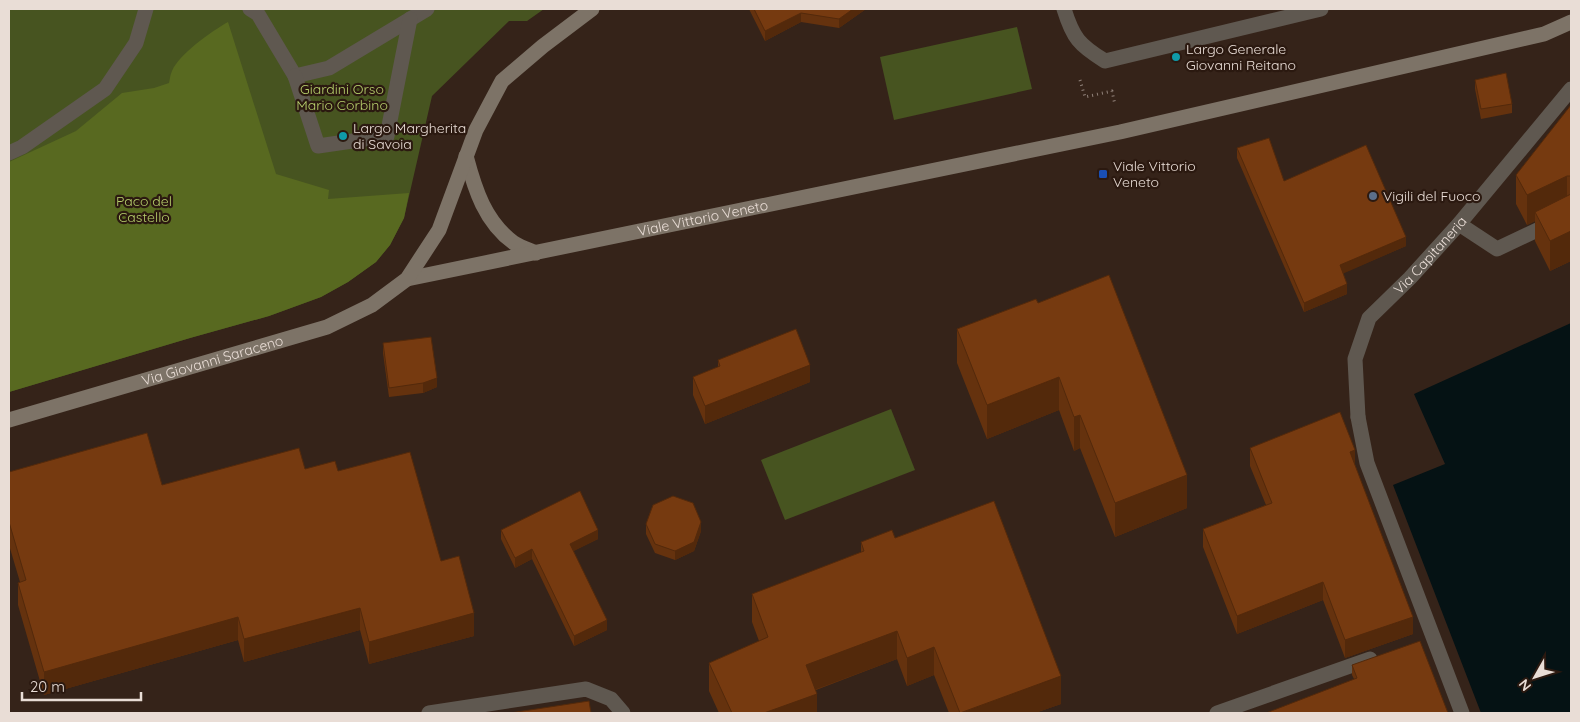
<svg xmlns="http://www.w3.org/2000/svg" width="1580" height="722" font-family="Quicksand,sans-serif">
	<rect width="100%" height="100%" fill="#352319"/>
	<!-- green -->
	<g fill="#475420">
		<polygon points="9,9 544,9 527,21 509,21 432,96 404,218 390,245 376,262 348,282 321,297 269,316 190,338 9,392"/>
		<polygon points="1017,27 1032,89 894,120 880,57"/>
		<polygon points="891,409 915,470 785,520 761,460"/>
	</g>
	<!-- forest -->
	<path fill="#586920" d="M 228,22 L 276,174 L 329,190 L 328,199 L 409,193 L 404,218 L 390,245 L 376,262 L 348,282 L 321,297 L 269,316 L 190,338 L 9,392 L 9,162 L 76,131 L 122,93 L 154,88 L 169,83 C 170,79 170,75 172,71 C 179,54 212,31 228,22 Z"/>
	<!-- water -->
	<polygon fill="#051214" points="1571,323 1571,713 1481,713 1393,485 1445,464 1414,394"/>
	<g fill="none" stroke-linecap="round" stroke-linejoin="round">
		<!-- path -->
		<polyline stroke="#91827a" stroke-width="3" stroke-dasharray="1 4" stroke-linecap="butt" points="1080,80 1085,97 1112,91 1115,105"/>
		<!-- lane -->
		<g stroke="#5f5850" stroke-width="15">
			<polyline points="1358,417 1367,463 1462,713"/>
			<polyline points="429,713 586,689 611,699 623,713"/>
			<polyline points="1217,713 1370,659"/>
		</g>
		<!-- street -->
		<g stroke="#5f5850" stroke-width="15">
			<polyline points="250,9 258,14 295,76 329,68 427,9"/>
			<path d="M 1064,9 C 1073,38 1079,45 1105,61 L 1321,9"/>
			<polyline points="295,76 318,146 387,136 410,19"/>
			<polyline points="9,153 22,147 105,89 136,43 146,9"/>
			<polyline points="1459,224 1497,249 1571,214"/>
			<path id="s1" d="M 1358,417 L 1355,359 L 1369,318 L 1410,278 L 1459,224 L 1571,89"/>
		</g>
		<!-- secondary -->
		<g stroke="#7d7367" stroke-width="15">
			<path d="M 466,156 C 475,190 485,222 514,243 C 520,247 529,250 536,253"/>
			<path id="s2" d="M 407,279 L 1120,132 L 1544,34 L 1571,22"/>
			<path id="s3" d="M 9,420 L 327,327 L 372,305 L 407,279 L 439,230 L 476,130 L 502,81 L 543,46 L 592,9"/>
		</g>
	</g>
	<!-- wall -->
	<g fill="#65320e">
		<polygon points="749,9 866,9 839,28 801,22 765,41"/>
		<polygon points="1475,80 1512,104 1512,113 1481,119 1475,89"/>
		<polygon points="1571,105 1571,261 1550,271 1535,241 1535,221 1527,225 1516,204 1516,175"/>
		<polygon points="1237,148 1284,181 1406,246 1343,273 1347,294 1304,312 1237,158"/>
		<polygon points="1038,303 1187,508 1115,537 1080,448 1074,451 1059,410 987,439 957,363 957,329"/>
		<polygon points="383,343 437,387 423,393 389,397 383,353"/>
		<polygon points="718,360 810,382 705,424 693,395 693,377 718,367"/>
		<polygon points="1250,448 1355,466 1413,634 1345,658 1323,600 1237,634 1203,547 1203,529 1266,505 1250,466"/>
		<polygon points="305,469 338,471 441,561 474,636 369,664 360,630 244,662 238,640 44,695 18,605 18,583 20,582 9,545 9,472 162,485"/>
		<polygon points="646,524 701,531 694,551 675,560 655,553 646,534"/>
		<polygon points="501,530 598,539 573,551 607,630 574,646 532,559 515,568 501,539"/>
		<polygon points="895,538 1061,704 1035,713 949,713 934,675 907,686 897,659 816,690 817,713 719,713 709,691 709,663 759,641 752,622 752,594 861,553 861,542"/>
		<polygon points="1352,665 1448,713 1354,679 1352,675"/>
	</g>
	<!-- shaded-wall -->
	<g fill="#53290b">
		<polygon points="853,9 866,9 839,28 839,19"/>
		<polygon points="801,13 801,22 765,41 765,31"/>
		<polygon points="1567,176 1567,205 1535,212 1535,221 1527,225 1527,195"/>
		<polygon points="1571,231 1571,261 1550,271 1550,241"/>
		<polygon points="1406,237 1406,246 1340,275 1340,265"/>
		<polygon points="1347,284 1347,294 1304,312 1304,303"/>
		<polygon points="810,365 810,382 705,424 705,406"/>
		<polygon points="1059,377 1059,410 987,439 987,405"/>
		<polygon points="437,378 437,387 423,393 423,383"/>
		<polygon points="1080,415 1080,448 1074,451 1074,417"/>
		<polygon points="1355,450 1355,468 1350,452"/>
		<polygon points="1187,475 1187,508 1115,537 1115,503"/>
		<polygon points="701,522 701,531 694,551 675,560 675,551"/>
		<polygon points="598,530 598,539 570,553 570,544"/>
		<polygon points="532,549 532,559 515,568 515,558"/>
		<polygon points="1323,582 1323,600 1237,634 1237,616"/>
		<polygon points="360,608 360,630 244,662 244,639"/>
		<polygon points="474,613 474,636 369,664 369,642"/>
		<polygon points="238,617 238,640 44,695 44,672"/>
		<polygon points="1413,617 1413,634 1345,658 1345,640"/>
		<polygon points="607,620 607,630 574,646 574,636"/>
		<polygon points="897,631 897,659 806,693 806,665"/>
		<polygon points="934,647 934,675 907,686 907,658"/>
		<polygon points="1061,676 1061,704 1035,713 961,713"/>
		<polygon points="817,694 817,713 764,713"/>
	</g>
	<!-- building -->
	<g fill="#763a10" stroke="#53290b">
		<polygon points="754,9 853,9 839,19 801,13 765,31"/>
		<polygon points="1506,73 1512,104 1481,109 1475,80"/>
		<polygon points="1571,105 1571,176 1567,176 1527,195 1516,175"/>
		<polygon points="1269,138 1284,181 1366,145 1406,237 1340,265 1347,284 1304,303 1237,148"/>
		<polygon points="1571,194 1571,231 1550,241 1535,212"/>
		<polygon points="1109,275 1187,475 1115,503 1080,415 1074,417 1059,377 987,405 957,329 1036,299 1038,303"/>
		<polygon points="796,329 810,365 705,406 693,377 720,366 718,360"/>
		<polygon points="431,337 437,378 423,383 389,388 383,343"/>
		<polygon points="1340,412 1355,450 1350,452 1413,617 1345,640 1323,582 1237,616 1203,529 1272,503 1250,448"/>
		<polygon points="147,433 162,485 299,448 305,469 335,461 338,471 410,452 441,561 459,556 474,613 369,642 360,608 244,639 238,617 44,672 18,583 26,580 9,522 9,472"/>
		<polygon points="580,491 598,530 570,544 607,620 574,636 532,549 515,558 501,530"/>
		<polygon points="673,496 693,503 701,522 694,542 675,551 655,544 646,524 653,505"/>
		<polygon points="994,501 1061,676 960,713 934,647 907,658 897,631 806,665 817,694 764,713 732,713 709,663 768,637 752,594 864,551 861,542 892,530 895,538"/>
		<polygon points="1420,641 1448,713 1266,713 1357,678 1352,665"/>
		<polygon points="589,701 591,713 510,713"/>
	</g>
	<!-- markers -->
	<g fill="#0f9aa8" stroke="#2b1910" stroke-width="2">
		<circle cx="1176" cy="57" r="5"/>
		<circle cx="343" cy="136" r="5"/>
	</g>
	<rect fill="#1a4fb4" stroke="#2b1910" stroke-width="2" x="1098" y="169" width="10" height="10" rx="2.5"/>
	<circle fill="#5c6f8a" stroke="#2b1910" stroke-width="2" cx="1373" cy="196" r="5"/>
	<g text-anchor="middle" stroke-width="4.5" stroke-linejoin="round" paint-order="stroke">
		<!-- poi labels -->
		<g font-size="14" fill="#e9ddd6" stroke="#2b1910" text-anchor="start">
			<text x="1186" y="54">Largo Generale<tspan x="1186" dy="16">Giovanni Reitano</tspan></text>
			<text x="353" y="133">Largo Margherita<tspan x="353" dy="16">di Savoia</tspan></text>
			<text x="1113" y="171">Viale Vittorio<tspan x="1113" dy="16">Veneto</tspan></text>
			<text x="1383" y="201">Vigili del Fuoco</text>
		</g>
		<!-- park labels -->
		<g font-size="14" fill="#b6cf6c" stroke="#2b1910">
			<text x="342" y="94">Giardini Orso<tspan x="342" dy="16">Mario Corbino</tspan></text>
			<text x="144" y="206">Paco del<tspan x="144" dy="16">Castello</tspan></text>
		</g>
		<!-- street labels -->
		<g font-size="14" fill="#e9ddd6" stroke="#2b1910">
			<text dy="5" stroke="none"><textPath href="#s2" startOffset="302">Viale Vittorio Veneto</textPath></text>
			<text dy="5" stroke="none"><textPath href="#s1" startOffset="189">Via Capitaneria</textPath></text>
			<text dy="5" stroke="none"><textPath href="#s3" startOffset="212">Via Giovanni Saraceno</textPath></text>
		</g>
	</g>
	<!-- border -->
	<rect width="1580" height="722" fill="none" stroke="#e9ddd6" stroke-width="20"/>
	<!-- north arrow -->
	<g transform="translate(1535 677) rotate(231)" stroke="#2b1910" stroke-width="4" paint-order="stroke">
	<path d="M0-4L9 19L0 12L-9 19Z" fill="#e9ddd6"/>
	<text y="-8" font-size="14" font-weight="bold" text-anchor="middle" fill="#e9ddd6">N</text>
	</g>
	<!-- scale -->
	<path d="M22 692v8h119v-8" fill="none" stroke="#e9ddd6" stroke-width="2.5"/>
	<text x="30" y="692" font-size="15" fill="#e9ddd6" stroke="#2b1910" stroke-width="4" paint-order="stroke">20 m</text>
</svg>
